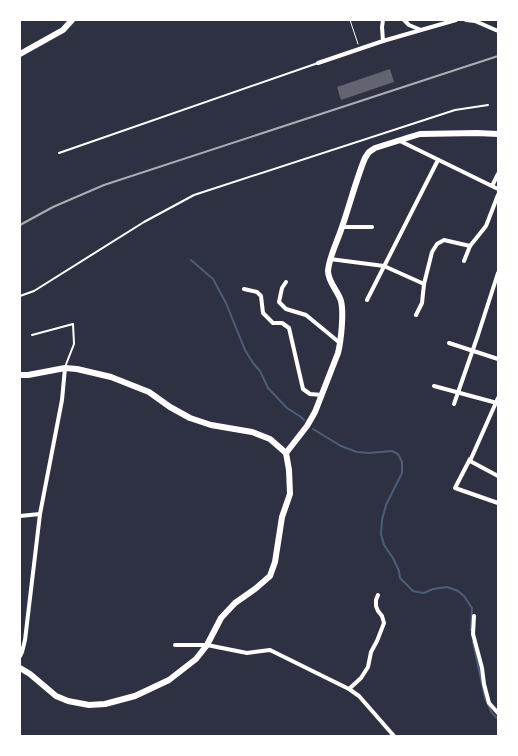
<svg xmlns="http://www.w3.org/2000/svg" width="518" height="756" font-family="'Nunito Sans',sans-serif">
	<rect width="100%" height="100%" fill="#2d3142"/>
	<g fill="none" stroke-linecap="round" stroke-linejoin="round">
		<!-- stream -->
		<g stroke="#4f5d75" stroke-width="2">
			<polyline points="191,260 213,279 226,303 245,350 253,363 260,371 268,388 287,408 301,417 304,420"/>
			<polyline points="313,429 341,446 357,452 369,453 392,451 398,454 402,462 402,473 386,505 382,520 381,534 384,545 393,558 399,571 400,578 413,591 424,593 433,589 447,587 458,591 464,596 472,608 471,630"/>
			<polyline points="473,642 485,698 492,713 498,719"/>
		</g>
	</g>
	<!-- building -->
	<polygon fill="#626471" points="390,69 394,82 341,100 337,87"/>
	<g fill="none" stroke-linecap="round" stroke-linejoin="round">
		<!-- path -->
		<polyline stroke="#fff" stroke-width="1" points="350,20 358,44"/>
		<!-- service -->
		<g stroke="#fff" stroke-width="2">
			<polyline points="59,153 318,63"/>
			<polyline points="20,296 34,291 144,222 194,195 455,110 488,105"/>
			<polyline points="32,335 73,324 74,344 65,367"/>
		</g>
		<!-- minor -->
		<g stroke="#fff" stroke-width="4">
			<polyline points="383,20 382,27 383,41"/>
			<polyline points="404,20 409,25 421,30 456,20"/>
			<polyline points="466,20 475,21 498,31"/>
			<polyline points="318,63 383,41 421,30"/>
			<polyline points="398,140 498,189"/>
			<polyline points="492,186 498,174"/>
			<polyline points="342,227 372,227"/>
			<polyline points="330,259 384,266 424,284"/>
			<polyline points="464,261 470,246 486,226 498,195"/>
			<polyline points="286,282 282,288 279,302 286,309 306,315 340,343"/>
			<polyline points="244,289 257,292 261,296 263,313 273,323 282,323 289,328 303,389 310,394 322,395"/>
			<polyline points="367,300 438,160"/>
			<polyline points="416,315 422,303 424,284 432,252 437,244 444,240 470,246"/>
			<polyline points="449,343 498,359"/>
			<polyline points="434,386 497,403"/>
			<polyline points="498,398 470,461 498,476"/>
			<polyline points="454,404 478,335 498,273"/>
			<polyline points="470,459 455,488 498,503"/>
			<polyline points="20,516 40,514"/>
			<polyline points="474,616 473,634 482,668 484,684 489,703 498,713"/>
			<polyline points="175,645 207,645 247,653 270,650 349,689 359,696 394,736"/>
			<polyline points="20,656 22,652 25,640 40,514 62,400 65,368"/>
			<polyline points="349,689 361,678 368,667 371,652 377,641 384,623 382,616 378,611 376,606 376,600 378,595"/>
		</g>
		<!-- secondary -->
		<path stroke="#fff" stroke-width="6" d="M 286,453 L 307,426 L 315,412 L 338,353 C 341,341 344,313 341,301 C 338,291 328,282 328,271 C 329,257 338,240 342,227 C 350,204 356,180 365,158 L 369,152 L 375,148 L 410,137 L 420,134 L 477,133 L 498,134"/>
		<!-- primary -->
		<g stroke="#fff" stroke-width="6">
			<polyline points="20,54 63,30 72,20"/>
			<polyline points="20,375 28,375 65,368 77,369 111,377 149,392 170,407 190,418 211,425 252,432 270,439 286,453 289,470 290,494 282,517 275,562 270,576 255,589 235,603 221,618 207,645 196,659 169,680 135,696 105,704 89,705 68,701 56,696 30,674 20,668"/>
		</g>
		<!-- rail -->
		<polyline stroke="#abadb3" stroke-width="2" points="20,225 53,207 104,185 498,56"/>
	</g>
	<!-- border -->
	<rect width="518" height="756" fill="none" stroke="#ffffff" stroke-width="42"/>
</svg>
